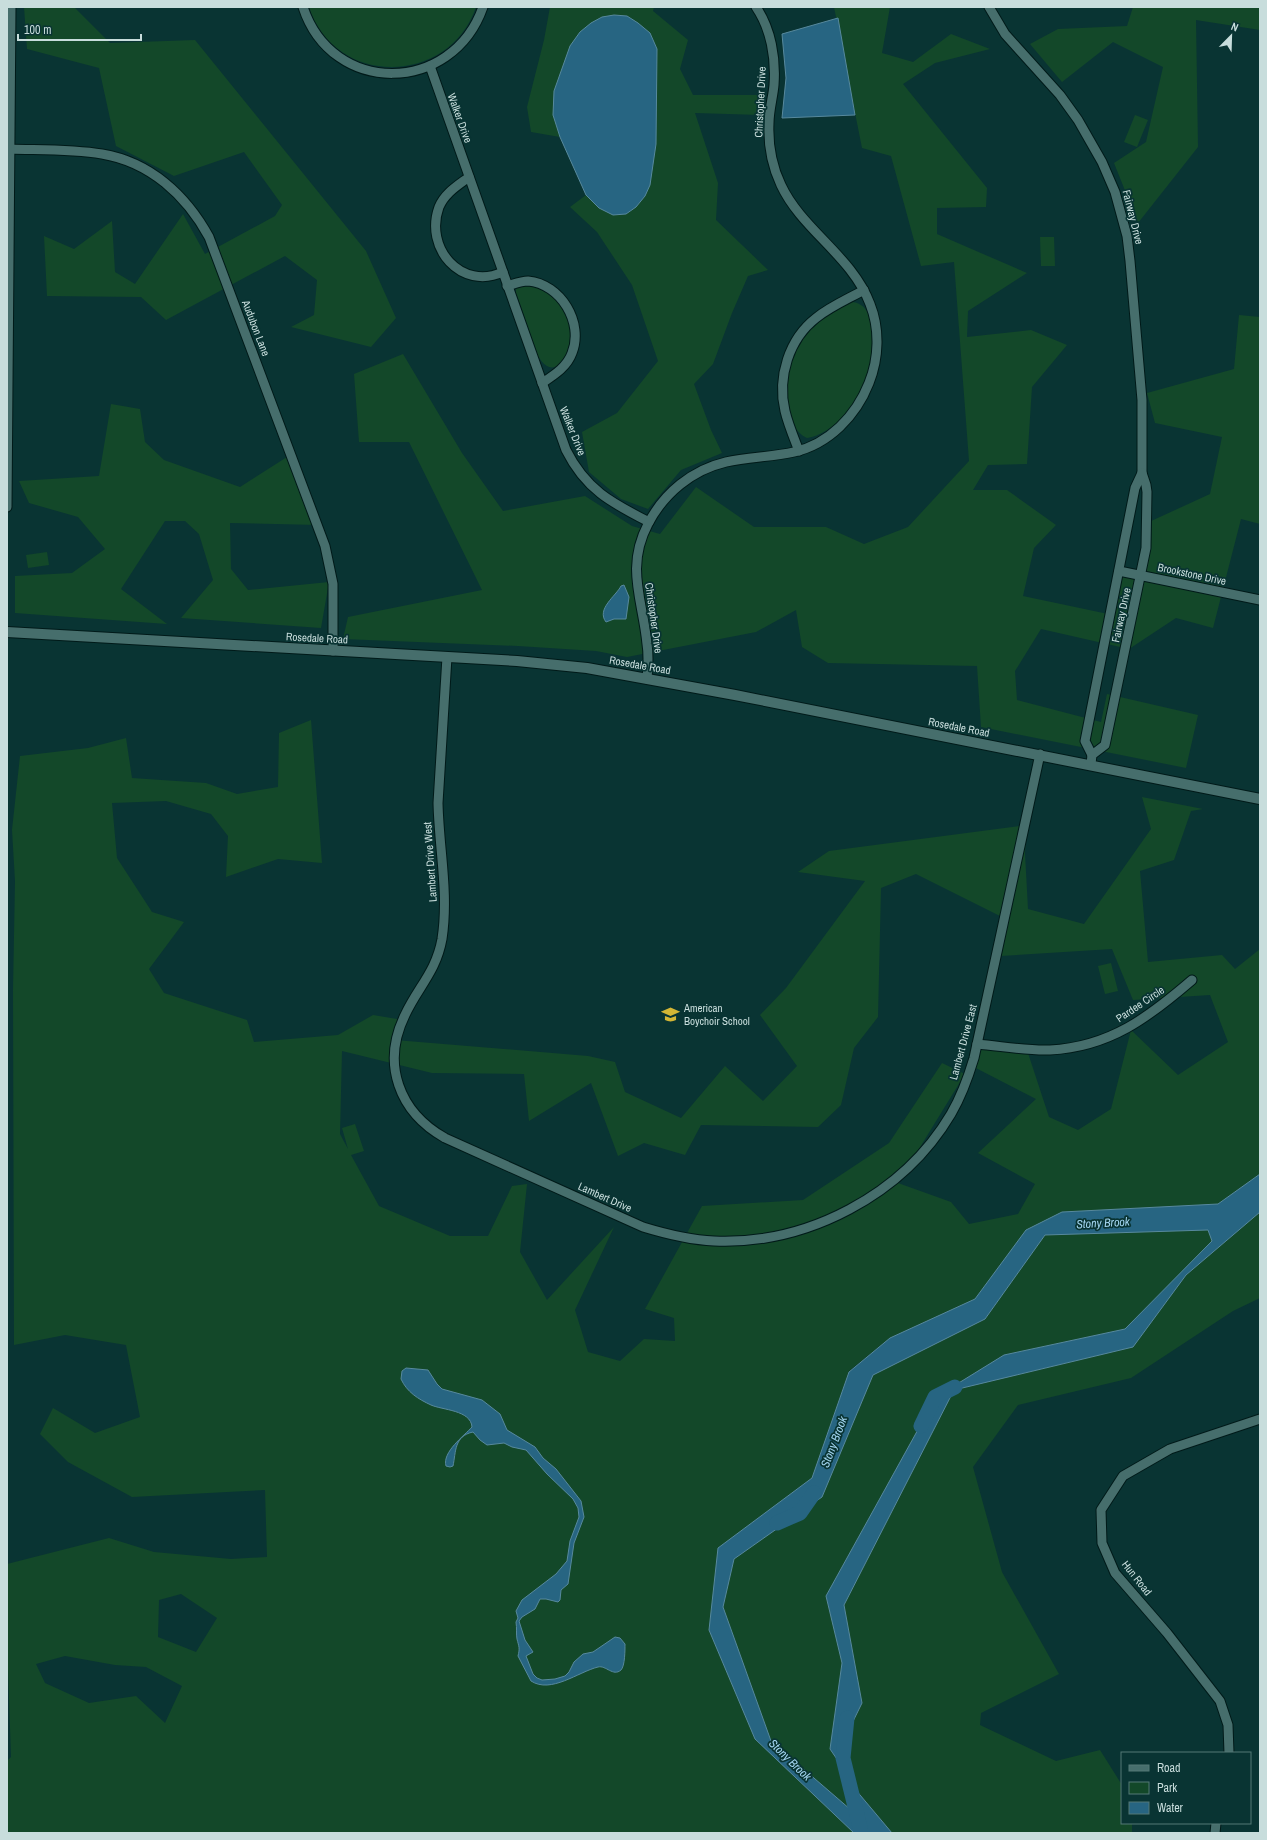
<svg xmlns="http://www.w3.org/2000/svg" width="1267" height="1840" font-family="'Archivo Narrow',sans-serif">
	<rect width="100%" height="100%" fill="#093433"/>
	<!-- green -->
	<g fill="#134829" fill-rule="evenodd">
		<polygon points="24,7 74,7 110,43 195,40 366,251 396,318 371,347 291,327 314,315 317,280 285,256 166,320 141,297 47,296 44,236 74,249 112,221 115,272 135,284 183,214 205,254 275,216 282,205 244,152 174,176 116,146 99,68 27,49"/>
		<path d="M 309,7 L 476,7 C 449,86 335,88 309,7 Z"/>
		<polygon points="550,7 654,7 653,11 688,40 680,69 693,95 763,95 761,115 695,113 718,183 716,220 768,270 748,276 732,313 713,364 694,384 711,430 722,453 681,470 648,509 621,499 589,472 582,432 617,413 658,361 632,285 597,232 570,207 586,195 599,208 613,215 626,214 636,207 645,196 656,144 657,49 650,33 627,16 614,15 602,17 580,32 553,115 560,137 531,132 527,107 544,40"/>
		<polygon points="834,7 890,7 882,53 913,62 951,34 990,49 935,63 903,84 987,188 986,207 937,208 937,234 1027,273 968,311 967,337 1031,330 1067,345 1032,387 1027,464 988,465 973,490 1007,490 1056,525 1034,548 1023,596 1108,614 1119,568 1145,574 1149,522 1210,494 1222,437 1155,423 1147,393 1234,369 1239,315 1260,317 1260,524 1241,519 1213,628 1176,618 1129,649 1041,629 1015,671 1017,700 1101,722 1107,694 1198,715 1186,768 981,727 977,666 828,663 802,647 796,610 756,632 627,657 596,651 518,646 343,639 348,617 482,590 409,442 359,442 354,374 403,354 462,453 503,511 585,496 632,526 660,534 696,487 754,527 826,527 864,544 908,527 969,461 954,262 921,266 891,156 862,148"/>
		<polygon points="1133,7 1260,7 1260,30 1196,20 1198,147 1138,223 1114,163 1146,142 1163,67 1113,42 1062,82 1030,44 1058,29 1127,26"/>
		<polygon points="1135,115 1148,120 1137,147 1124,142"/>
		<polygon points="1040,237 1054,237 1055,266 1041,266"/>
		<path d="M 531,284 C 537,287 547,290 553,295 C 558,300 564,308 568,315 C 579,336 559,391 538,356 L 516,293 L 516,289 L 521,285 Z"/>
		<path d="M 851,302 C 882,303 873,362 866,382 C 857,405 833,434 807,438 C 796,433 792,423 790,411 C 782,381 791,346 814,324 C 825,315 838,308 851,302 Z"/>
		<polygon points="111,404 140,409 145,442 164,460 240,487 287,457 319,525 230,523 231,569 248,590 329,582 321,628 181,618 213,580 199,534 185,521 165,521 121,589 167,624 15,613 15,576 72,573 105,549 78,517 29,503 19,481 99,476"/>
		<polygon points="47,552 49,565 28,568 26,555"/>
		<path d="M 311,720 L 322,863 L 278,859 L 226,877 L 228,836 L 211,814 L 166,801 L 112,803 L 117,858 L 152,912 L 184,922 L 149,969 L 164,993 L 247,1020 L 254,1042 L 338,1035 L 373,1015 L 403,1020 L 395,1040 L 588,1056 L 615,1062 L 625,1092 L 681,1118 L 725,1066 L 763,1101 L 797,1066 L 760,1015 L 786,988 L 865,881 L 798,872 L 829,851 L 1027,825 L 1025,853 L 1028,909 L 1084,924 L 1151,829 L 1142,797 L 1203,809 L 1191,811 L 1174,860 L 1140,871 L 1148,962 L 1222,955 L 1235,969 L 1260,949 L 1260,1174 L 1218,1204 L 1063,1212 L 1026,1230 L 975,1299 L 890,1338 L 849,1371 L 812,1478 L 718,1548 L 709,1630 L 755,1739 L 854,1833 L 7,1833 L 7,1761 L 11,1757 L 7,1640 L 7,1564 L 109,1538 L 154,1552 L 231,1559 L 267,1557 L 265,1490 L 132,1497 L 68,1462 L 40,1434 L 53,1408 L 95,1433 L 140,1417 L 126,1345 L 65,1335 L 14,1345 L 13,990 L 15,881 L 12,830 L 20,756 L 88,748 L 126,738 L 132,778 L 206,783 L 237,794 L 278,787 L 279,733 ZM 916,874 L 1008,920 L 1000,956 L 1112,949 L 1133,1000 L 1210,995 L 1228,1042 L 1178,1075 L 1131,1030 L 1111,1109 L 1078,1130 L 1049,1117 L 1028,1053 L 975,1044 L 968,1064 L 1036,1099 L 978,1153 L 1035,1184 L 1018,1214 L 969,1224 L 951,1202 L 898,1183 L 965,1074 L 942,1063 L 889,1143 L 803,1200 L 702,1206 L 645,1309 L 674,1318 L 675,1341 L 644,1339 L 620,1361 L 588,1352 L 575,1310 L 614,1227 L 547,1300 L 520,1252 L 527,1184 L 512,1186 L 488,1236 L 450,1236 L 379,1206 L 351,1155 L 364,1151 L 355,1124 L 342,1128 L 348,1149 L 340,1134 L 342,1051 L 432,1073 L 524,1074 L 529,1121 L 591,1083 L 618,1156 L 644,1143 L 685,1155 L 701,1125 L 818,1127 L 841,1105 L 854,1048 L 878,1017 L 881,888 ZM 181,1594 L 217,1618 L 196,1652 L 158,1637 L 159,1600 ZM 65,1656 L 115,1665 L 146,1667 L 182,1686 L 165,1723 L 136,1696 L 89,1703 L 45,1683 L 36,1664 Z"/>
		<polygon points="1111,963 1118,991 1105,994 1098,966"/>
		<polygon points="1260,1212 1260,1298 1233,1311 1131,1378 1018,1405 973,1467 1002,1572 1059,1674 981,1713 980,1725 1056,1761 1100,1750 1122,1785 1122,1823 1132,1823 1132,1833 892,1833 855,1789 840,1748 862,1703 844,1605 954,1390 1133,1347 1186,1275"/>
		<polygon points="1208,1229 1212,1241 1125,1329 1004,1355 936,1397 826,1596 842,1663 830,1749 845,1771 859,1817 771,1741 723,1607 734,1559 822,1496 873,1375 985,1319 1045,1235"/>
	</g>
	<!-- water -->
	<g fill="#276582" stroke="#57899d" fill-rule="evenodd">
		<polygon points="614,15 627,16 638,23 650,33 657,49 656,144 650,185 645,196 636,207 626,214 613,215 599,208 586,195 560,137 553,115 554,91 570,46 580,32 591,23 602,17"/>
		<polygon points="838,18 855,115 782,118 786,78 782,34"/>
		<path d="M 624,585 L 629,597 L 626,619 L 614,619 L 606,622 C 596,609 616,596 621,586 Z"/>
		<path d="M 1260,1174 L 1260,1212 L 1186,1275 L 1133,1347 L 954,1390 L 844,1605 L 862,1703 L 840,1748 L 855,1789 L 892,1833 L 854,1833 L 755,1739 L 709,1630 L 718,1548 L 812,1478 L 849,1372 L 890,1338 L 975,1299 L 1026,1230 L 1062,1212 L 1218,1204 ZM 1208,1230 L 1212,1241 L 1125,1329 L 1004,1355 L 936,1397 L 826,1596 L 842,1663 L 830,1749 L 845,1771 L 858,1816 L 771,1741 L 723,1607 L 734,1559 L 822,1497 L 873,1375 L 985,1319 L 1045,1235 Z"/>
		<path d="M 406,1368 L 428,1370 L 437,1384 L 442,1389 L 482,1400 L 500,1414 L 507,1430 L 535,1447 L 543,1458 L 556,1469 L 581,1501 L 584,1517 L 574,1543 L 568,1584 L 561,1590 L 560,1600 L 558,1602 L 546,1599 L 540,1599 L 535,1609 L 522,1617 L 519,1621 L 525,1640 L 533,1652 L 526,1656 L 533,1674 L 537,1678 L 542,1680 L 555,1679 L 565,1676 L 569,1672 L 574,1662 L 583,1654 L 593,1652 L 615,1637 L 620,1638 L 625,1644 C 625,1650 625,1666 621,1670 C 613,1677 606,1665 598,1667 C 578,1672 551,1694 531,1681 L 518,1656 C 520,1648 519,1647 517,1639 C 516,1634 517,1628 516,1622 L 518,1618 L 516,1611 L 522,1600 L 556,1574 L 567,1561 L 570,1541 L 579,1517 L 578,1508 L 573,1499 L 547,1474 L 526,1450 L 512,1447 L 504,1443 L 487,1445 L 480,1440 L 473,1432 C 454,1436 456,1452 453,1466 L 450,1467 L 446,1466 C 442,1452 464,1436 472,1427 C 471,1410 442,1410 431,1405 C 418,1399 407,1392 401,1379 L 402,1371 Z"/>
	</g>
	<g fill="none" stroke-linecap="round" stroke-linejoin="round">
		<!-- river -->
		<g stroke="#276582" stroke-width="15">
			<polyline points="921,1426 935,1397 955,1387"/>
			<polyline points="777,1523 800,1513 814,1493"/>
			<polyline points="847,1718 843,1758 860,1827"/>
		</g>
		<defs>
			<g id="minor">
				<path d="M 303,7 C 332,96 452,95 483,7"/>
				<polyline points="989,7 1005,34 1060,95 1078,120 1102,162 1115,192 1127,236 1130,261 1142,400 1142,473 1146,485 1147,492 1146,548 1105,745 1092,755 1091,764"/>
				<path d="M 430,66 L 566,450 C 586,490 612,503 649,522"/>
				<path d="M 10,149 C 40,150 72,149 102,154 C 150,162 186,195 209,237 L 325,546 L 333,584 L 333,651"/>
				<path d="M 469,177 C 457,186 445,193 439,207 C 424,248 461,291 503,272"/>
				<path d="M 507,286 C 514,284 521,281 528,281 C 561,284 584,323 572,353 C 567,367 554,375 542,383"/>
				<path d="M 799,451 C 794,438 788,424 785,411 C 777,377 789,339 816,318 C 831,306 848,299 864,290"/>
				<polyline points="7,507 11,7"/>
				<polyline points="1119,571 1260,600"/>
				<path d="M 447,657 L 438,803 C 439,849 449,893 442,939 C 436,972 418,987 405,1015 C 381,1064 399,1112 445,1138 L 643,1227 C 666,1234 689,1240 714,1241 C 807,1245 903,1195 951,1114 C 961,1097 968,1078 974,1058 L 1040,754"/>
				<path d="M 647,679 C 648,667 649,656 647,644 C 643,600 625,568 648,524 C 664,493 692,470 726,462 C 748,457 771,457 794,452 C 829,444 856,416 869,383 C 879,358 880,329 870,304 C 852,256 802,230 781,185 C 772,166 768,144 769,123 C 769,110 773,97 774,85 C 776,58 771,29 756,7"/>
				<polyline points="1092,755 1085,741 1135,488 1142,473"/>
				<path d="M 977,1044 C 1001,1046 1026,1051 1050,1050 C 1110,1047 1149,1017 1192,980"/>
				<polyline points="1229,1753 1228,1725 1220,1701 1167,1633 1115,1573 1102,1543 1101,1510 1123,1476 1170,1449 1260,1419"/>
				<polyline points="1215,1833 1216,1823"/>
			</g>
			<polyline id="tertiary" points="7,632 517,661 587,668 735,695 1260,799"/>
		</defs>
		<!-- minor casing -->
		<use href="#minor" stroke="#001a19" stroke-width="11"/>
		<!-- tertiary casing -->
		<use href="#tertiary" stroke="#001a19" stroke-width="12"/>
		<!-- minor -->
		<use href="#minor" stroke="#466e6c" stroke-width="9"/>
		<!-- tertiary -->
		<use href="#tertiary" stroke="#466e6c" stroke-width="10"/>
	</g>
	<!-- icons -->
	<defs>
		<symbol id="school-bare" viewBox="-9 -9 18 18"><path d="M0-5L7-2L0 1L-7-2ZM-4 1L0 2.5L4 1V4Q0 6-4 4Z" fill="#d4b635" stroke="#093433" stroke-width="2.5" paint-order="stroke"/></symbol>
	</defs>
	<g fill-rule="evenodd">
		<use href="#school-bare" x="658" y="1002" width="25" height="25"/>
	</g>
	<g text-anchor="middle" stroke-width="3.5" stroke-linejoin="round" paint-order="stroke">
		<!-- street labels -->
		<g font-size="11" fill="#c8dddc" stroke="#093433">
			<text transform="translate(760 102) rotate(-87)" y="4">Christopher Drive</text>
			<text transform="translate(460 118) rotate(70)" y="4">Walker Drive</text>
			<text transform="translate(1133 217) rotate(76)" y="4">Fairway Drive</text>
			<text transform="translate(256 328) rotate(69)" y="4">Audubon Lane</text>
			<text transform="translate(573 431) rotate(68)" y="4">Walker Drive</text>
			<text transform="translate(1192 574) rotate(12)" y="4">Brookstone Drive</text>
			<text transform="translate(1121 615) rotate(-78)" y="4">Fairway Drive</text>
			<text transform="translate(654 618) rotate(82)" y="4">Christopher Drive</text>
			<text transform="translate(317 638) rotate(3)" y="4">Rosedale Road</text>
			<text transform="translate(640 665) rotate(10)" y="4">Rosedale Road</text>
			<text transform="translate(959 727) rotate(11)" y="4">Rosedale Road</text>
			<text transform="translate(430 862) rotate(-94)" y="4">Lambert Drive West</text>
			<text transform="translate(1140 1004) rotate(-34)" y="4">Pardee Circle</text>
			<text transform="translate(963 1042) rotate(-75)" y="4">Lambert Drive East</text>
			<text transform="translate(605 1197) rotate(24)" y="4">Lambert Drive</text>
			<text transform="translate(1137 1578) rotate(52)" y="4">Hun Road</text>
		</g>
		<!-- poi labels -->
		<g font-size="11" fill="#c8dddc" stroke="#093433" text-anchor="start">
			<text x="684" y="1012">American<tspan x="684" dy="13">Boychoir School</tspan></text>
		</g>
		<!-- water labels -->
		<g font-size="12" font-style="italic" fill="#a3d5f0" stroke="#093433">
			<text transform="translate(1103 1223) rotate(-3)" y="4">Stony Brook</text>
			<text transform="translate(834 1442) rotate(-69)" y="4">Stony Brook</text>
			<text transform="translate(790 1760) rotate(44)" y="4">Stony Brook</text>
		</g>
	</g>
	<!-- border -->
	<rect width="1267" height="1840" fill="none" stroke="#c8dddc" stroke-width="16"/>
	<!-- legend -->
	<rect x="1121" y="1752" width="130" height="72" fill="#093433" stroke="#557877"/>
	<rect x="1129" y="1765" width="20" height="6" fill="#466e6c" stroke="#557877"/>
	<text x="1157" y="1772" font-size="12" fill="#c8dddc">Road</text>
	<rect x="1129" y="1782" width="20" height="12" fill="#134829" stroke="#557877"/>
	<text x="1157" y="1792" font-size="12" fill="#c8dddc">Park</text>
	<rect x="1129" y="1802" width="20" height="12" fill="#276582" stroke="#557877"/>
	<text x="1157" y="1812" font-size="12" fill="#c8dddc">Water</text>
	<!-- north arrow -->
	<g transform="translate(1231 36) rotate(23)" stroke="#093433" stroke-width="3" paint-order="stroke">
	<path d="M0-3L7 15L0 10L-7 15Z" fill="#c8dddc"/>
	<text y="-6" font-size="11" font-weight="bold" text-anchor="middle" fill="#c8dddc">N</text>
	</g>
	<!-- scale -->
	<path d="M18 34v6h123v-6" fill="none" stroke="#c8dddc" stroke-width="2"/>
	<text x="24" y="34" font-size="12" fill="#c8dddc" stroke="#093433" stroke-width="3" paint-order="stroke">100 m</text>
</svg>
